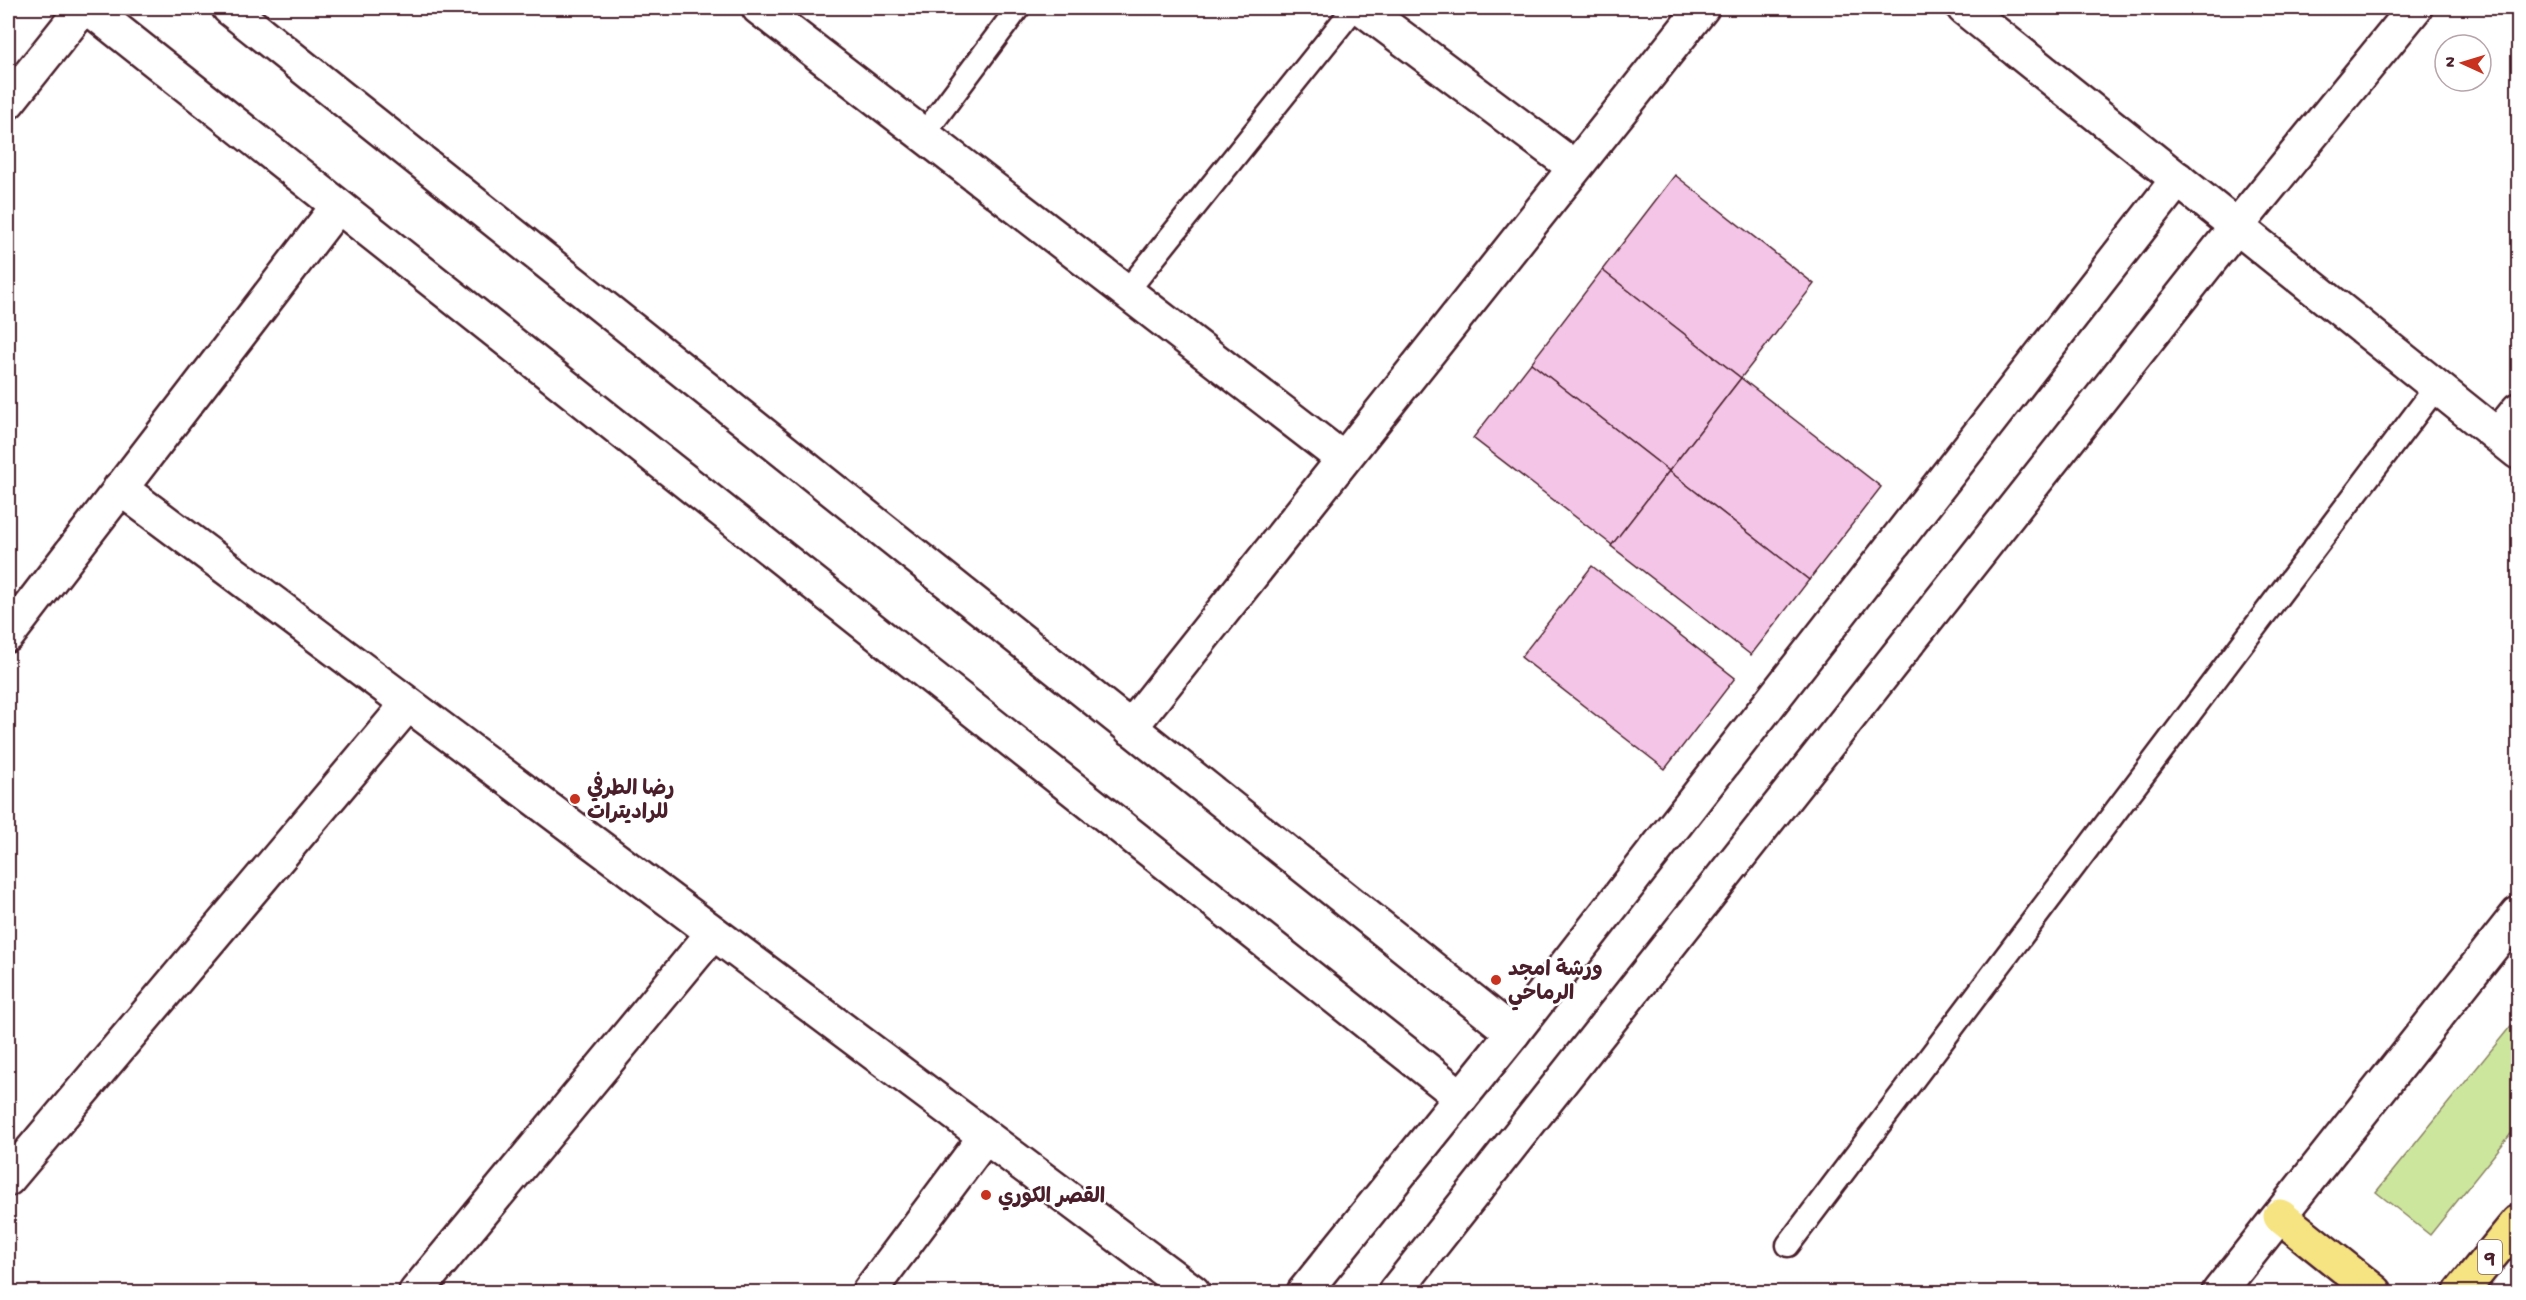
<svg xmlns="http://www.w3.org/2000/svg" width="2526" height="1300" font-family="'Gochi Hand','Playpen Sans Arabic',sans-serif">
	<rect width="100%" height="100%" fill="#fff"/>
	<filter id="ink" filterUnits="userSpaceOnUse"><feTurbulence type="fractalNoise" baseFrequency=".0167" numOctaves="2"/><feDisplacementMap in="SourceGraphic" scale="12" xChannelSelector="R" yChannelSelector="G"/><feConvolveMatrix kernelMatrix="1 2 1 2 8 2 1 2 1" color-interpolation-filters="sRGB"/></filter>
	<g filter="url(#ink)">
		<!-- green -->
		<polygon fill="#cce69d" stroke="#8b8264" stroke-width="1.5" points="2518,1017 2518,1125 2430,1235 2376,1192"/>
		<!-- building -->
		<g fill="#f5c5e7" stroke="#4a1f2b" stroke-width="1.5">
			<polygon points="1675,175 1814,284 1741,378 1602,270"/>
			<polygon points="1602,270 1741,378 1669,471 1531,363"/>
			<polygon points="1531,363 1669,471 1612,545 1473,438"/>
			<polygon points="1741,378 1881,487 1809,580 1669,471"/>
			<polygon points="1669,471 1809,580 1751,655 1611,546"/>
			<polygon points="1592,566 1735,678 1665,769 1521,657"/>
		</g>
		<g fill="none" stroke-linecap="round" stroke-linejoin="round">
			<defs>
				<g id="lane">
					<polyline points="923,135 1018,8"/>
					<polyline points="1127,291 1354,8"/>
					<polyline points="1788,1245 2437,386"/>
				</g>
				<g id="street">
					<polyline points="89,8 1461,1097"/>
					<polyline points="229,8 1513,1033"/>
					<polyline points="759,8 1343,459"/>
					<polyline points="1362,8 1574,167"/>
					<polyline points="1964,8 2518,452"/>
					<polyline points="8,102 83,8"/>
					<polyline points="2498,435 2518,410"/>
					<polyline points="120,488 1193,1292"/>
					<polyline points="8,635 338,206"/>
					<polyline points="1130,728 1702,8"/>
					<polyline points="8,1179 408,704"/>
					<polyline points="416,1292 713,933"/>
					<polyline points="869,1292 985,1137"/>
					<polyline points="1304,1292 1513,1033 2178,179"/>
					<polyline points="1395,1292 2237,226 2415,8"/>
				</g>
				<polyline id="secondary" points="2219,1292 2518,914"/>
				<g id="highway">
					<polyline points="2280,1216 2375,1292"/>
					<polyline points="2461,1292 2518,1222"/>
				</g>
			</defs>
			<!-- lane casing -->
			<use href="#lane" stroke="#4a1f2b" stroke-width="27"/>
			<!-- street casing -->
			<use href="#street" stroke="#4a1f2b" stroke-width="38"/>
			<!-- secondary casing -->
			<use href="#secondary" stroke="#4a1f2b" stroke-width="38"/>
			<!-- highway casing -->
			<use href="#highway" stroke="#4a1f2b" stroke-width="38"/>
			<!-- lane -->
			<use href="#lane" stroke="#fff" stroke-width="22"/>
			<!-- street -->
			<use href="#street" stroke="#fff" stroke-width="33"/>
			<!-- secondary -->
			<use href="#secondary" stroke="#fff" stroke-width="33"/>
			<!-- highway -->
			<use href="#highway" stroke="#f6e381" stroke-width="33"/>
		</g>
	</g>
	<!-- markers -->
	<g fill="#c8321e" stroke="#fff" stroke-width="2">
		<circle cx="575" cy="799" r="6"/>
		<circle cx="1496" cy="980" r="6"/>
		<circle cx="986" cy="1195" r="6"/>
	</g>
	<g text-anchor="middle" stroke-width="5" stroke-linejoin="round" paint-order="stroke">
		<!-- shield labels -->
		<rect fill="#fff" stroke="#80626b" stroke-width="1.5" x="2478" y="1240" width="24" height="34" rx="4.5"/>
		<g font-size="20" font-weight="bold" fill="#4a1f2b">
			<text x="2490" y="1264">9</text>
		</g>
		<!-- poi labels -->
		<g font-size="21" font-weight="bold" fill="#4a1f2b" stroke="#fff" text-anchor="start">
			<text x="587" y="794">رضا الطرفي<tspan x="587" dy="24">للراديترات</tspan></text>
			<text x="1508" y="975">ورشة امجد<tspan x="1508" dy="24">الرماحي</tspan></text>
			<text x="998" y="1202">القصر الكوري</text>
		</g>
	</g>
	<!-- margin -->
	<rect width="2526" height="1300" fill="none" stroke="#fff" stroke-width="30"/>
	<rect x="15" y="15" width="2496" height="1270" fill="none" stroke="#4a1f2b" stroke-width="2" filter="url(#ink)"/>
	<!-- north arrow -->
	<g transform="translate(2463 63) rotate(274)"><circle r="28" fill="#ffffff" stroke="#b7a5aa" stroke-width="1.5"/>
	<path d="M0-4.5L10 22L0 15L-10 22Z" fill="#c8321e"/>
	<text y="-9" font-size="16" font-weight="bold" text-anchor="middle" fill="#4a1f2b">N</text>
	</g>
</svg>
